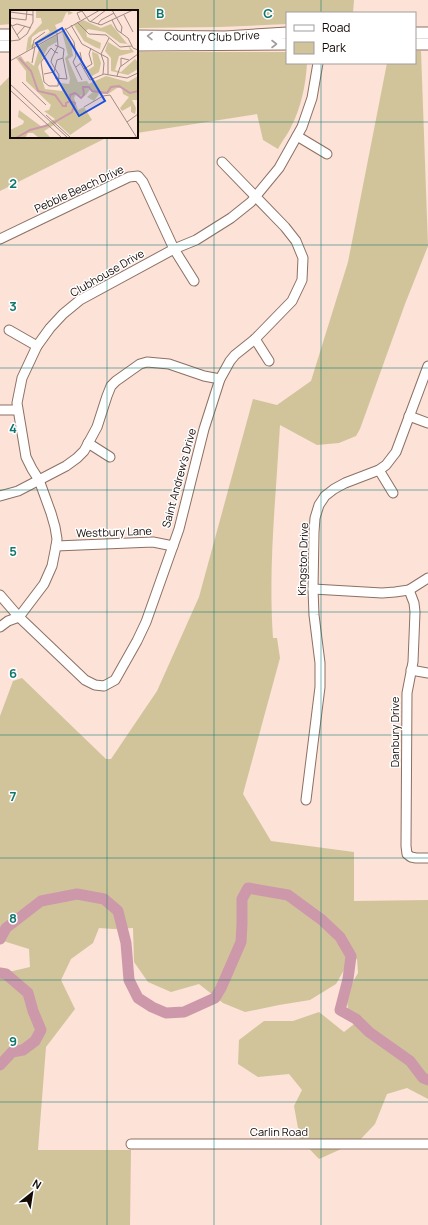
<svg xmlns="http://www.w3.org/2000/svg" width="428" height="1225" font-family="Manrope,sans-serif">
	<rect width="100%" height="100%" fill="#fce2d7"/>
	<!-- green -->
	<g fill="#d1c49b">
		<polygon points="0,0 354,0 353,13 287,13 287,24 220,27 137,28 137,11 11,11 11,24 0,25"/>
		<path d="M 415,51 L 421,51 L 428,246 L 405,304 L 360,429 L 356,436 L 339,443 L 317,445 L 280,425 C 276,496 268,567 273,638 L 277,638 L 280,658 L 243,794 L 271,841 L 354,852 L 354,901 L 428,900 L 428,1099 L 407,1088 L 387,1094 L 375,1124 L 359,1141 L 319,1159 L 300,1139 L 294,1106 L 302,1090 L 289,1074 L 258,1077 L 238,1064 L 239,1040 L 264,1021 L 293,1021 L 319,1012 L 344,1032 L 359,1020 L 348,1009 L 346,994 L 358,973 L 357,959 L 348,963 L 336,984 L 310,1000 L 279,1005 L 245,1012 L 223,1003 L 199,984 L 171,992 L 148,982 L 134,962 L 133,928 L 114,929 L 99,928 L 93,943 L 71,959 L 61,980 L 75,1009 L 46,1047 L 38,1150 L 131,1150 L 130,1225 L 0,1225 L 0,974 L 30,967 L 29,949 L 0,940 L 0,716 L 13,681 L 22,678 L 106,759 L 111,759 L 157,691 L 199,597 L 253,399 L 277,405 L 311,381 L 348,262 L 387,63 L 415,63 Z"/>
		<path d="M 137,52 L 287,52 L 287,63 L 307,63 C 306,84 301,108 291,127 C 288,134 282,141 278,149 L 263,140 L 257,114 L 137,133 Z"/>
		<polygon points="11,75 11,137 108,137 0,191 0,86"/>
	</g>
	<g fill="none" stroke-linecap="round" stroke-linejoin="round">
		<!-- river -->
		<g stroke="#ce98ab" stroke-width="11">
			<polyline points="0,939 6,928 41,901 77,894 104,899 118,911 126,943 129,980 138,998 152,1007 166,1013 184,1012 215,998 221,988 241,942 242,924 242,899 248,888 288,895 322,920 340,937 351,956 348,979 340,1010 356,1019 369,1032 410,1061 423,1078 428,1080"/>
			<polyline points="0,973 6,974 28,993 33,1011 41,1030 35,1041 23,1050 12,1052 0,1065"/>
		</g>
		<defs>
			<g id="minor">
				<polyline points="297,136 327,154"/>
				<polyline points="0,239 129,177 138,176 143,182 174,249 194,281"/>
				<polyline points="9,330 37,346"/>
				<polyline points="255,339 269,361"/>
				<polyline points="0,410 17,410"/>
				<polyline points="409,416 428,423"/>
				<polyline points="88,443 110,457"/>
				<polyline points="379,470 393,493"/>
				<polyline points="0,496 18,491 66,466 77,458 84,451 97,427 107,396 111,386 116,381 140,364 147,362 169,364 204,376 220,379"/>
				<polyline points="56,546 153,542 173,546"/>
				<polyline points="313,589 382,593 395,592 409,590 428,578"/>
				<polyline points="409,590 414,603 415,612 413,662 407,693 406,846 407,854 411,857 416,858 428,858"/>
				<polyline points="0,595 19,617 85,680 95,685 104,686 115,680 137,641 146,622 179,529 204,429 220,379 230,361 235,355 255,339 292,301 302,280 303,258 296,241 285,227 222,162"/>
				<polyline points="0,627 8,621 19,617 44,584 52,566 56,546 57,539 55,527 51,513 39,480 32,469 26,457 17,403 22,378 37,346 50,328 63,314 80,300 174,249 196,240 231,218 251,202 279,168 302,127 312,98 318,63"/>
				<polyline points="411,670 428,673"/>
				<polyline points="306,800 320,687 320,663 314,615 313,589 314,532 315,518 319,505 325,496 334,489 345,483 379,470 386,465 396,452 428,366"/>
				<polyline points="131,1144 428,1144"/>
			</g>
			<g id="major">
				<polyline points="415,33 428,33"/>
				<polyline points="0,35 11,35"/>
				<path id="s1" d="M 137,36 L 225,37 L 287,33"/>
				<polyline points="415,44 428,44"/>
				<polyline points="137,45 287,44"/>
				<polyline points="0,46 11,46"/>
			</g>
		</defs>
		<!-- minor casing -->
		<use href="#minor" stroke="#8c7063" stroke-width="11"/>
		<!-- major casing -->
		<use href="#major" stroke="#8c7063" stroke-width="13"/>
		<!-- minor -->
		<use href="#minor" stroke="#fff" stroke-width="9"/>
		<!-- major -->
		<use href="#major" stroke="#fff" stroke-width="11"/>
	</g>
	<!-- one-way arrows -->
	<defs><path id="oneway-chevron" d="M-2-3.5L2.5 0L-2 3.5" fill="none" stroke-width="1.6" stroke-linecap="round" stroke-linejoin="round"/></defs>
	<g stroke="#a19d9b">
		<use href="#oneway-chevron" transform="translate(150 36) rotate(-179)"/>
		<use href="#oneway-chevron" transform="translate(274 44)"/>
	</g>
	<!-- grid -->
	<path fill="none" stroke="#0f766e" stroke-width="1" stroke-opacity="0.55" d="M 107,0 L 107,11M 214,0 L 214,1225M 321,0 L 321,13M 321,63 L 321,1225M 0,122 L 11,122M 137,122 L 428,122M 107,137 L 107,1225M 0,245 L 428,245M 0,368 L 428,368M 0,490 L 428,490M 0,612 L 428,612M 0,735 L 428,735M 0,858 L 428,858M 0,980 L 428,980M 0,1102 L 428,1102"/>
	<g text-anchor="middle" stroke-width="3" stroke-linejoin="round" paint-order="stroke">
		<!-- street labels -->
		<g font-size="11" fill="#140a06" stroke="#fff">
			<text dy="4" stroke="none"><textPath href="#s1" startOffset="75">Country Club Drive</textPath></text>
			<text transform="translate(79 189) rotate(-25)" y="4">Pebble Beach Drive</text>
			<text transform="translate(107 273) rotate(-30)" y="4">Clubhouse Drive</text>
			<text transform="translate(179 478) rotate(-75)" y="4">Saint Andrew's Drive</text>
			<text transform="translate(114 532) rotate(-2)" y="4">Westbury Lane</text>
			<text transform="translate(303 559) rotate(-88)" y="4">Kingston Drive</text>
			<text transform="translate(395 732) rotate(-90)" y="4">Danbury Drive</text>
			<text x="279" y="1136">Carlin Road</text>
		</g>
	</g>
	<!-- overview -->
	<g transform="translate(10 10)">
		<rect width="128" height="128" fill="#fce2d7"/>
		<path d="M 58,0 L 63,3 L 58,5 L 58,2 L 56,3 L 52,12 L 45,15 L 48,22 L 16,41 L 18,28 L 32,13 L 31,8 L 26,8 L 26,1 ZM 38,19 L 40,22 L 21,35 L 22,27 L 29,22 ZM 73,10 L 91,18 L 101,14 L 124,42 L 109,46 L 105,60 L 111,62 L 125,49 L 128,52 L 128,59 L 118,65 L 101,61 L 101,48 L 95,41 L 98,32 L 111,40 L 120,40 L 118,34 L 110,33 L 95,22 L 78,19 L 76,21 L 77,27 L 91,33 L 90,39 L 85,37 L 83,42 L 88,44 L 91,53 L 89,62 L 82,66 L 85,71 L 96,66 L 118,72 L 128,66 L 128,90 L 122,90 L 126,98 L 125,104 L 121,102 L 121,96 L 112,101 L 110,98 L 119,87 L 113,84 L 112,78 L 107,78 L 98,84 L 89,84 L 84,91 L 77,87 L 83,82 L 81,78 L 76,85 L 69,86 L 66,84 L 64,88 L 68,100 L 74,97 L 82,110 L 60,125 L 47,113 L 34,121 L 41,128 L 29,128 L 23,123 L 18,123 L 15,128 L 0,128 L 0,120 L 13,114 L 14,111 L 8,107 L 9,100 L 32,117 L 45,109 L 34,101 L 39,100 L 41,95 L 16,71 L 16,61 L 6,48 L 11,46 L 15,52 L 18,51 L 24,56 L 30,35 L 47,25 L 47,32 L 38,37 L 28,57 L 35,79 L 52,81 L 51,73 L 59,74 L 60,69 L 55,48 L 58,45 L 52,22 L 53,21 L 61,33 L 63,46 L 58,49 L 68,72 L 77,71 L 79,74 L 84,71 L 78,60 L 84,56 L 82,43 L 85,37 L 74,31 L 64,15 Z" fill="#d1c49b" fill-rule="evenodd"/>
		<path fill="none" stroke="#ce98ab" stroke-width="2" d="M 9,48 L 21,61 L 28,81 L 45,85 L 53,96 L 56,96 L 56,93 L 60,91M 43,113 L 62,102 L 65,93 L 60,91 L 60,85 L 65,83 L 71,88 L 74,85 L 73,77 L 79,77 L 82,81 L 97,83 L 101,77 L 109,76 L 120,83 L 128,81M 6,128 L 20,120 L 39,115"/>
		<path fill="none" stroke="#9f8c83" stroke-width="1" d="M 102,0 L 112,17 L 111,23M 0,2 L 23,5M 114,5 L 123,22M 0,8 L 16,10 L 17,0M 70,10 L 67,3 L 72,1 L 79,11 L 91,15 L 123,0M 102,10 L 107,20 L 118,28 L 123,38 L 128,40M 67,12 L 79,24 L 96,25 L 110,37 L 122,36M 80,12 L 96,0M 0,13 L 10,30M 88,14 L 91,10 L 104,3M 61,15 L 72,34 L 98,48 L 98,64M 2,16 L 7,14 L 21,18M 55,18 L 64,32 L 66,46 L 63,52 L 72,70M 47,23 L 48,36 L 42,48 L 41,52 L 49,65 L 48,76 L 39,76 L 34,72 L 31,52 L 41,38 L 45,42 L 48,43M 7,25 L 15,16M 0,31 L 9,30 L 17,24 L 23,12 L 23,0M 45,35 L 54,39 L 53,48 L 57,69 L 45,68M 22,39 L 24,30 L 35,22M 0,51 L 90,0M 22,53 L 25,36M 71,54 L 80,70 L 94,64 L 117,68 L 128,63M 111,56 L 111,48 L 119,50M 66,57 L 72,52 L 70,42M 74,59 L 82,54 L 79,44 L 81,38M 34,64 L 44,62 L 47,50 L 53,48M 93,64 L 94,53 L 91,44 L 99,28M 107,66 L 110,57 L 128,44M 12,72 L 36,95M 0,74 L 58,128M 0,80 L 52,128M 74,97 L 93,86 L 100,85 L 127,128M 36,105 L 61,128M 117,112 L 128,104"/>
		<path fill="#1d4ed8" fill-opacity="0.15" stroke="#1d4ed8" stroke-width="2" d="M 52,18 L 95,91 L 69,106 L 26,33 Z"/>
		<rect width="128" height="128" fill="none" stroke="#140a06" stroke-width="2"/>
	</g>
	<g font-size="13" text-anchor="middle" font-weight="bold" fill="#0f766e" stroke="#fff" stroke-width="3" stroke-linejoin="round" paint-order="stroke">
		<text x="160" y="18">B</text>
		<text x="268" y="18">C</text>
		<text x="13" y="188">2</text>
		<text x="13" y="311">3</text>
		<text x="13" y="433">4</text>
		<text x="13" y="556">5</text>
		<text x="13" y="678">6</text>
		<text x="13" y="801">7</text>
		<text x="13" y="923">8</text>
		<text x="13" y="1046">9</text>
	</g>
	<!-- legend -->
	<rect x="286" y="12" width="130" height="52" fill="#ffffff" stroke="#a19d9b"/>
	<rect x="294" y="25" width="20" height="6" fill="#ffffff" stroke="#a19d9b"/>
	<text x="322" y="32" font-size="12" fill="#140a06">Road</text>
	<rect x="294" y="42" width="20" height="12" fill="#d1c49b" stroke="#a19d9b"/>
	<text x="322" y="52" font-size="12" fill="#140a06">Park</text>
	<!-- north arrow -->
	<g transform="translate(32 1193) rotate(30)" stroke="#ffffff" stroke-width="3" paint-order="stroke">
	<path d="M0-3L7 15L0 10L-7 15Z" fill="#140a06"/>
	<text y="-6" font-size="11" font-weight="bold" text-anchor="middle" fill="#140a06">N</text>
	</g>
</svg>
